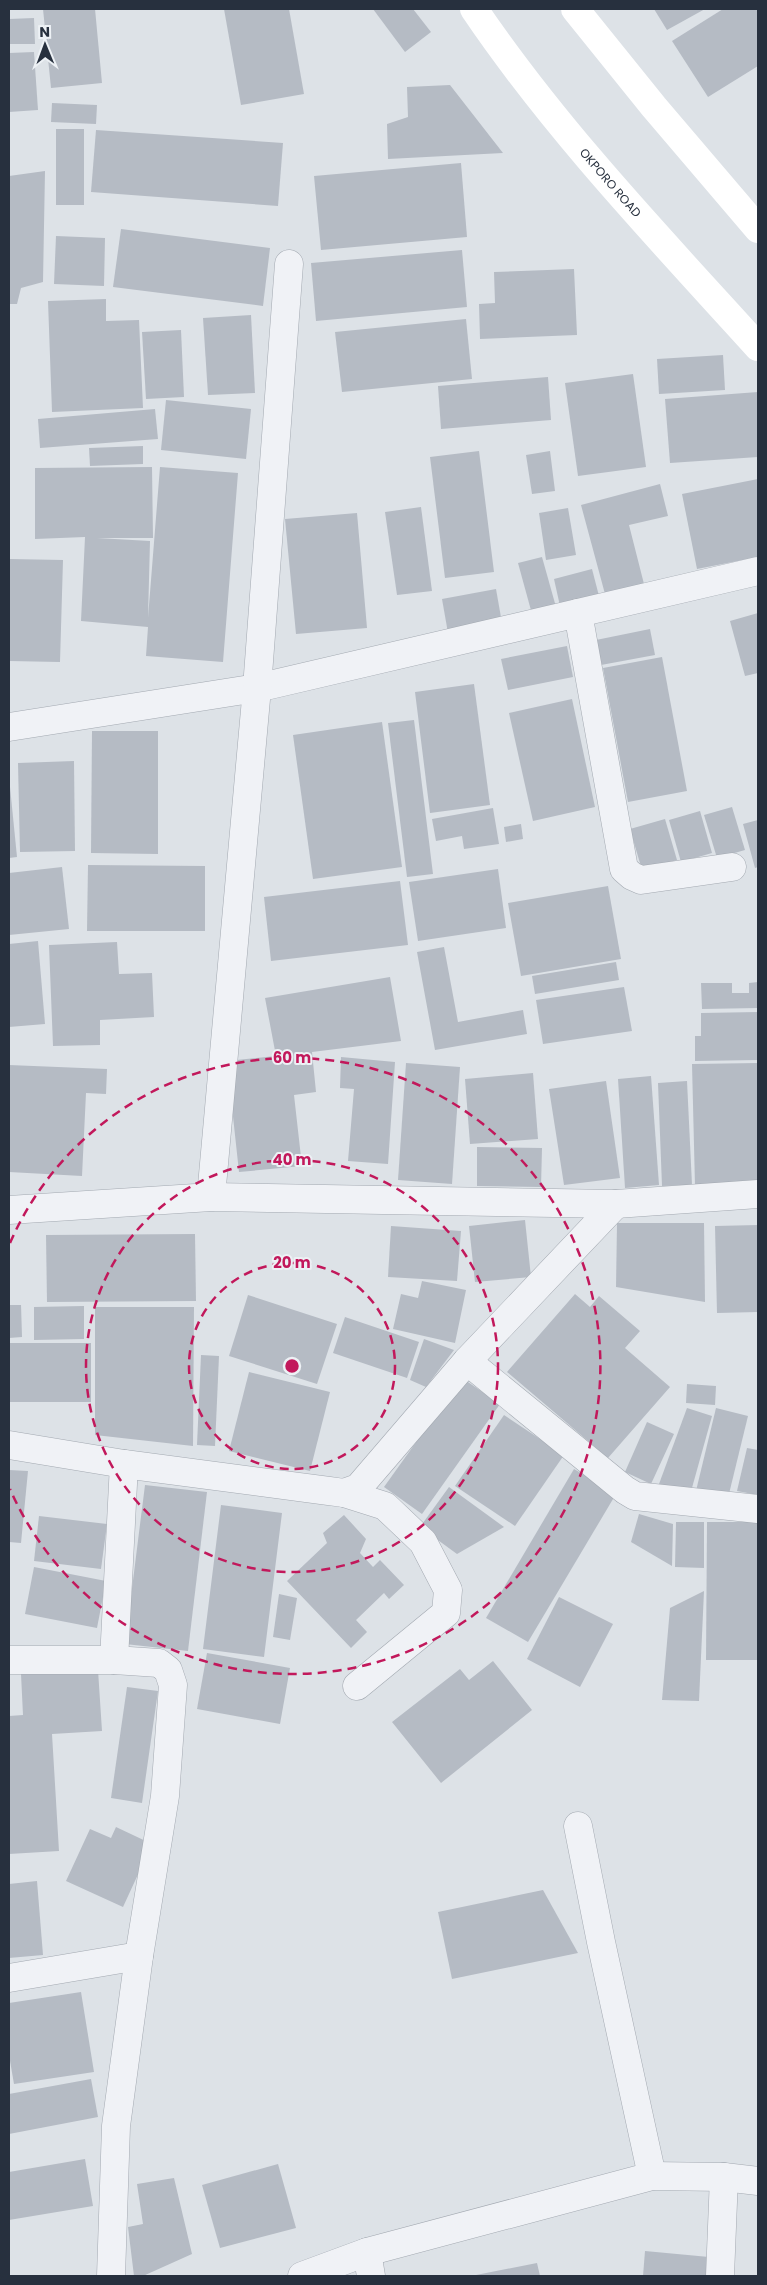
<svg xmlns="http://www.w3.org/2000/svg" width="767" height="2285" font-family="Poppins,sans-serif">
	<rect width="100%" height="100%" fill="#dde2e7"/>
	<!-- building -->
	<g fill="#b5bbc4">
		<polygon points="43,9 95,9 102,83 51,88"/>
		<polygon points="224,9 289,9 304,94 241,105"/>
		<polygon points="373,9 413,9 431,32 405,52"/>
		<polygon points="654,9 705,9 667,30"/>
		<polygon points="723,9 758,9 758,66 708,97 672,41"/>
		<polygon points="34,18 35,44 9,44 9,19"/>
		<polygon points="34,52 38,110 9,112 9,53"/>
		<polygon points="450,85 503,153 388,159 387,124 408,117 407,87"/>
		<polygon points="52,103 97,105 96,124 51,122"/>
		<rect x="56" y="129" width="28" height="76"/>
		<polygon points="96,130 283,143 278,206 91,192"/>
		<polygon points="461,163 467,237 321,250 314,176"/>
		<polygon points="45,171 43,282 21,288 17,304 9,304 9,176"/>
		<polygon points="121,229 270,248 263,306 113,287"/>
		<polygon points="56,236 105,238 104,286 54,284"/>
		<polygon points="462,250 467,307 316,321 311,263"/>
		<polygon points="574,269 577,335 480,339 479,304 495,303 494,272"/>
		<polygon points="106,299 106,321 139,320 143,408 52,412 48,301"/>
		<polygon points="251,315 255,393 208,395 203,318"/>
		<polygon points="466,319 472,379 342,392 335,332"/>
		<polygon points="181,330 184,397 146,399 142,332"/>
		<polygon points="723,355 725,390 659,394 657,359"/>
		<polygon points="633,374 646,467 578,476 565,383"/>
		<polygon points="548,377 551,420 441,429 438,386"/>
		<polygon points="758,392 758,457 670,463 665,399"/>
		<polygon points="166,400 251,409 246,459 161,450"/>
		<polygon points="155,409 158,439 40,448 38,419"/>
		<polygon points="143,446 143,464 90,466 89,448"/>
		<polygon points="479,451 494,572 445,578 430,457"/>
		<polygon points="550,451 555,491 532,494 526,455"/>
		<polygon points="152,467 153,538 97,538 150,541 148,618 160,467 238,473 223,662 146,656 148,627 81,621 85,537 35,539 35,468"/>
		<polygon points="758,479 758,557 697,569 682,494"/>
		<polygon points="660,484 668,516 629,525 644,584 605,594 581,505"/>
		<polygon points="421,507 432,591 397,595 385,512"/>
		<polygon points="568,508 576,555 546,560 539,513"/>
		<polygon points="357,513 367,628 296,634 285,519"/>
		<polygon points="542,557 556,607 532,614 518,563"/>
		<polygon points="9,559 63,560 60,662 9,661"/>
		<polygon points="592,569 599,596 560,606 554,579"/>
		<polygon points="496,589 502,623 448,633 442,599"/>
		<polygon points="758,613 758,673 745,676 730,621"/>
		<polygon points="650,629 655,655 601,665 596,640"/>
		<polygon points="567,646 573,677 508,690 501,659"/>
		<polygon points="662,657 687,791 628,802 603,668"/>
		<polygon points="474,684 490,805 430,813 415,692"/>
		<polygon points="572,699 595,807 533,821 509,713"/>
		<polygon points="414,720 433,874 407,877 388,723"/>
		<polygon points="382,722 402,867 313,879 293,735"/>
		<polygon points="92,731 158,731 158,854 91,853"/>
		<polygon points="74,761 75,851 20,852 18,763"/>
		<polygon points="9,777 17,857 9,858"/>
		<polygon points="732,807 745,850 717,858 704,815"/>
		<polygon points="493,808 499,844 464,849 462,836 436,841 432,819"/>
		<polygon points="700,811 712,853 681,862 669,820"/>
		<polygon points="665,819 677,860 642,870 630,829"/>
		<polygon points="758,820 758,867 755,868 743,824"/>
		<polygon points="521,824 523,839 506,842 504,827"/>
		<polygon points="88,865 205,866 205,931 87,931"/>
		<polygon points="62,867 69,929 9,935 9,873"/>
		<polygon points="498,869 506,928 418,941 409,882"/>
		<polygon points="400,881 408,945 271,961 264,897"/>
		<polygon points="608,886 621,959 521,976 508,903"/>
		<polygon points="38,941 45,1024 9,1027 9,944"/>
		<polygon points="117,942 119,974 152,973 154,1017 100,1020 100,1045 53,1046 49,945"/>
		<polygon points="444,947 458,1022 523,1010 527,1034 435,1050 417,952"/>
		<polygon points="616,962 619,980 535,994 532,976"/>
		<polygon points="390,977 401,1041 312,1052 316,1092 294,1095 302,1166 239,1172 227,1061 276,1056 265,998"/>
		<polygon points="758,982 758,1008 702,1009 701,983 732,983 732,993 749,993 749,983"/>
		<polygon points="624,987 632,1031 543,1044 536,1000"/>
		<polygon points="758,1012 758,1060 695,1061 695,1036 701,1036 701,1013"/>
		<polygon points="341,1057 395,1062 388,1164 348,1161 354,1089 340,1088"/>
		<polygon points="406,1063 460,1067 452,1184 398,1180"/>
		<polygon points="758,1063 758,1185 695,1186 692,1064"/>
		<polygon points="9,1065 107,1069 106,1094 86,1093 82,1176 9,1172"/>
		<polygon points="533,1073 538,1139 470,1144 465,1079"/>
		<polygon points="651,1076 659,1185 625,1188 618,1079"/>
		<polygon points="606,1081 620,1178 564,1185 549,1089"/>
		<polygon points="687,1081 692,1185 662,1186 658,1083"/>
		<polygon points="477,1147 542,1148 541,1187 477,1186"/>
		<polygon points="525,1220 531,1277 475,1282 469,1226"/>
		<polygon points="617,1223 704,1223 705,1302 616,1287"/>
		<polygon points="758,1225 758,1312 717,1313 715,1226"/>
		<polygon points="391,1226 461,1231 457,1281 388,1277"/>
		<polygon points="195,1234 196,1301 47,1302 46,1235"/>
		<polygon points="422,1281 466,1290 455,1343 393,1329 401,1294 418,1298"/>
		<polygon points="575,1294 590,1307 599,1296 640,1331 625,1348 670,1387 608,1458 507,1372"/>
		<polygon points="248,1295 337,1324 317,1384 229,1356"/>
		<polygon points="9,1305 21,1305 22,1337 9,1338"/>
		<polygon points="84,1306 84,1339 34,1340 34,1307"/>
		<polygon points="95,1307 194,1307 193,1446 95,1435"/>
		<polygon points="345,1317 419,1342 407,1378 333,1353"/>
		<polygon points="424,1339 454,1350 426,1387 410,1380"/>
		<rect x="9" y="1343" width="82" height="59"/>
		<polygon points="201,1355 219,1356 215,1446 197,1445"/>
		<polygon points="249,1372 330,1392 310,1471 229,1451"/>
		<polygon points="462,1378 500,1404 422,1514 384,1487"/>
		<polygon points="687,1384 716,1386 715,1405 686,1403"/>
		<polygon points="687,1408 712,1416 690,1495 659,1484"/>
		<polygon points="716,1408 748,1416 727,1502 695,1495"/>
		<polygon points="504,1415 564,1455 515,1526 455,1486"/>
		<polygon points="647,1422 674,1434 651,1484 625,1472"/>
		<polygon points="747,1448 758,1450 758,1495 737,1491"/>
		<polygon points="574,1469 616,1494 528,1642 486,1618"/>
		<polygon points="9,1470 28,1471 21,1543 9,1542"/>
		<polygon points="145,1485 207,1492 188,1651 125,1644"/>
		<polygon points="449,1487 504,1527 457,1554 420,1527"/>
		<polygon points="221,1505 282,1513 264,1657 203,1649"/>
		<polygon points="639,1514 673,1524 672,1566 631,1542"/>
		<polygon points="344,1515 366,1539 360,1553 373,1567 380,1560 404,1585 389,1599 384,1593 356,1620 367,1632 351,1648 287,1581 327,1543 323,1533"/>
		<polygon points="39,1516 107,1524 101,1569 34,1561"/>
		<polygon points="676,1522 704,1522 704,1568 675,1567"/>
		<polygon points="707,1522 758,1522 758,1660 706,1660"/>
		<polygon points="34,1567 106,1581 97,1628 25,1614"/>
		<polygon points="704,1591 699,1701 662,1700 670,1608"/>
		<polygon points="279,1594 297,1598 290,1640 273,1637"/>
		<polygon points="559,1597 613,1624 580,1687 527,1659"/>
		<polygon points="207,1653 290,1668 280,1724 197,1709"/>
		<polygon points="493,1661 532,1710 441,1783 392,1722 460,1669 469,1680"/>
		<polygon points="98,1670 102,1731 52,1734 59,1851 9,1854 9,1716 23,1715 21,1674"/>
		<polygon points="127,1687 158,1691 142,1803 111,1798"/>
		<polygon points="116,1827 152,1844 123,1907 66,1881 90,1829 111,1838"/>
		<polygon points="37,1881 43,1955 9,1958 9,1884"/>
		<polygon points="543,1890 578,1953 452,1979 438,1912"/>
		<polygon points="81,1992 94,2072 14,2084 9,2055 9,2003"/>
		<polygon points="91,2079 98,2117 9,2134 9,2094"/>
		<polygon points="85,2159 93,2206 9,2220 9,2172"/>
		<polygon points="278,2164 296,2228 220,2248 202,2185"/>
		<polygon points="174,2178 192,2254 143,2276 134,2276 128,2227 143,2224 137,2184"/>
		<polygon points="645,2251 709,2257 708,2276 643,2276"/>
		<polygon points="537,2263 540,2276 476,2276 476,2275"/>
	</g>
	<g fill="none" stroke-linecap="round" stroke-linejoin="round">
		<defs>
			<g id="street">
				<polyline points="578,613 624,869 632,876 641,880 732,867"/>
				<polyline points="9,727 257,688 758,571"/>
				<polyline points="211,1197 257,688 289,264"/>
				<polyline points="9,1210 211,1197 616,1204 758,1194"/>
				<polyline points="467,1361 625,1490 635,1496 758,1509"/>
				<polyline points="9,1445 124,1464 329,1491 344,1493 358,1488 467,1361 616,1204"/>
				<polyline points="344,1493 385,1506 423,1542 448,1590 446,1613 357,1686"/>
				<polyline points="9,1660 114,1660 159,1663 168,1670 173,1685 165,1796 139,1956 116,2126 111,2276"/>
				<polyline points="114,1660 124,1464"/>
				<polyline points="578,1826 601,1942 652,2176"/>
				<polyline points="9,1978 139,1956"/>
				<polyline points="367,2252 371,2276"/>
				<polyline points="302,2276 367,2252 652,2176 724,2177 758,2181"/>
				<polyline points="720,2276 724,2177"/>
			</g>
		</defs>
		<!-- street casing -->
		<use href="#street" stroke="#a3a9b1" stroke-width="29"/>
		<!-- street -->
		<use href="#street" stroke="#f0f2f6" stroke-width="28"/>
		<!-- secondary -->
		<g stroke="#fff" stroke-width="28">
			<path id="s1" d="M 474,9 C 555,129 661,240 758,347"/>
			<polyline points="575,9 654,107 758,229"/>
		</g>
	</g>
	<!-- distance rings -->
	<g fill="none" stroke="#c2185b" stroke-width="2.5" stroke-dasharray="9 6">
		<circle cx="292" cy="1366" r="103"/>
		<circle cx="292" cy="1366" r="206"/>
		<path d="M10 1243A308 308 0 1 1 10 1489"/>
	</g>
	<g text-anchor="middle" stroke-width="4" stroke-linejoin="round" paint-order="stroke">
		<!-- street labels -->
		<g font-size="12" fill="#27303e" stroke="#edf1f5">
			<text dy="4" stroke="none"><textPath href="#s1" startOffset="221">OKPORO ROAD</textPath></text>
		</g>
	</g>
	<circle cx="292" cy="1366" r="8" fill="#c2185b" stroke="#edf1f5" stroke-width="2.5"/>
	<g font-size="15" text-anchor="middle" font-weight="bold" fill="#c2185b" stroke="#edf1f5" stroke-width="4" stroke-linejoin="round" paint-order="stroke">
		<text x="292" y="1063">60 m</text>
		<text x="292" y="1165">40 m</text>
		<text x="292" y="1268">20 m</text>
	</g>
	<!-- border -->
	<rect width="767" height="2285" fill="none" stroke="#27303e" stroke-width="20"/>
	<!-- north arrow -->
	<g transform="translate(45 45) rotate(359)" stroke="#edf1f5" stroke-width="4" paint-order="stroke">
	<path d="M0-4L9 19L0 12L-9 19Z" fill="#27303e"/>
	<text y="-8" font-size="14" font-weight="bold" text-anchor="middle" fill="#27303e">N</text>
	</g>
</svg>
